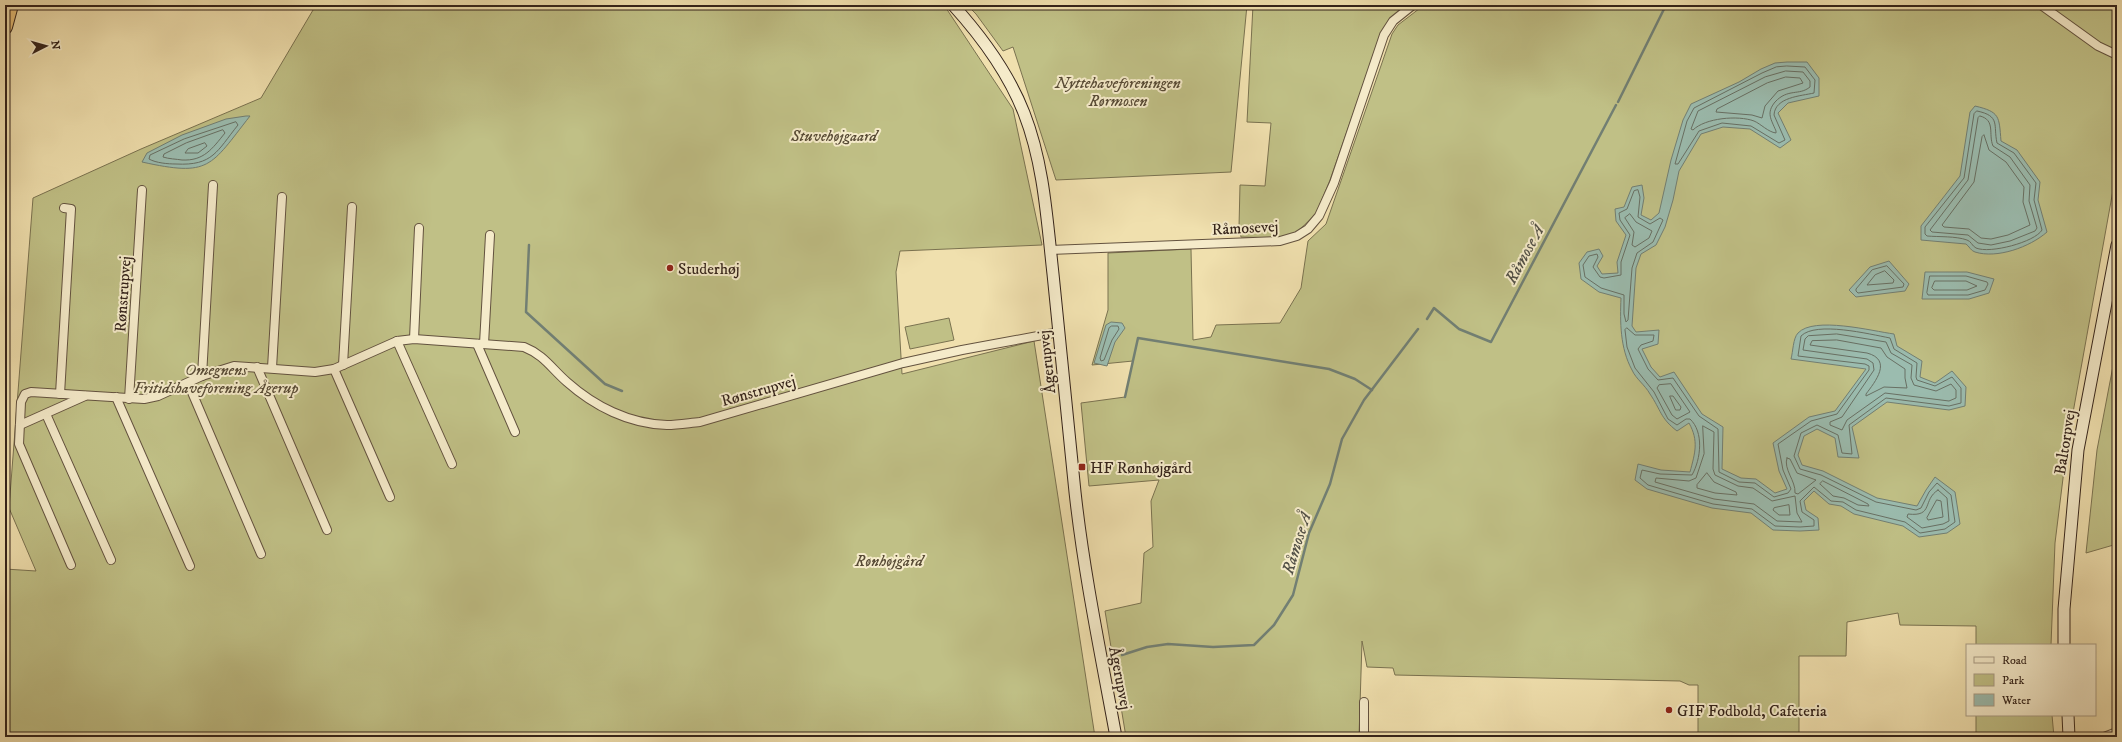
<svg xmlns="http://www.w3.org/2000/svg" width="2122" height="742" font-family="'IM FELL DW Pica',serif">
	<rect width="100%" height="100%" fill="#f0e0ae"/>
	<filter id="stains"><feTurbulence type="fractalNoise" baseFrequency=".005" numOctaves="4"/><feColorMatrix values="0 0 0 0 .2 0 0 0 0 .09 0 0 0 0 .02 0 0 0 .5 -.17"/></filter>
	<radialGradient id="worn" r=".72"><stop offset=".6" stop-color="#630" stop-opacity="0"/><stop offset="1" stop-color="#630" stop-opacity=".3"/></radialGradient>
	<!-- green -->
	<g fill="#c0c086" stroke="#7a7250">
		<polygon points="316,5 944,5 1013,109 1042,245 900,251 896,272 902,374 1034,341 1095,737 5,737 5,569 36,571 9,508 33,198 141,149 261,98"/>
		<polygon points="967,5 1247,5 1231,172 1056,180 1013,47 1003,51 976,14"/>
		<polygon points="1253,5 1412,5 1382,31 1330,180 1316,214 1296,233 1278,238 1241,237 1239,227 1240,185 1265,186 1271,123 1247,122"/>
		<polygon points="1424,5 2117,5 2117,168 2067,446 2055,543 2051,645 1976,645 1976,626 1900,625 1898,613 1847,622 1846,656 1799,656 1799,737 1698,737 1698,685 1689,685 1680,681 1395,675 1393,668 1367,667 1362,641 1359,737 1126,737 1105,611 1141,603 1144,553 1153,547 1151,501 1159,480 1089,486 1081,403 1125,397 1133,361 1092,365 1108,310 1108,253 1191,249 1193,340 1211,337 1216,325 1280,323 1301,288 1308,241 1326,224 1392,34 1398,25"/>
		<polygon points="949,318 954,340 910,349 905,327"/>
		<polygon points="2117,345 2117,544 2086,553 2097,450"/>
		<polygon points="1976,715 2052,715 2054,737 1976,737"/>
	</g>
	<!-- water -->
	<g fill="#9bbcaf" stroke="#727f73">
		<path d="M 1787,62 L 1807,62 L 1819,78 L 1819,96 L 1788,103 L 1778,113 L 1791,140 L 1780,148 L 1750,129 L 1723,127 L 1701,134 L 1679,171 L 1673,200 L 1665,227 L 1656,245 L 1641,254 L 1636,268 L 1632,326 L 1636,332 L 1659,330 L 1658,344 L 1642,349 L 1651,367 L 1660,377 L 1674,372 L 1702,414 L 1723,427 L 1722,469 L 1741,478 L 1756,479 L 1775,493 L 1787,489 L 1779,471 L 1773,443 L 1809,417 L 1835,411 L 1866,369 L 1791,359 C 1793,352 1793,338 1798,333 C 1814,316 1872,331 1894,334 L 1897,346 L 1922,361 L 1920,377 L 1935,383 L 1952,371 L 1966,387 L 1965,406 L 1949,410 L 1887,402 L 1852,427 L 1859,458 L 1838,457 L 1835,438 L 1817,429 L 1804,436 L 1798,455 L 1802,465 L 1823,471 L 1877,498 L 1917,506 L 1926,490 L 1935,477 L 1955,492 L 1960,524 L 1947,533 L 1919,537 L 1903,526 L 1854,514 L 1841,506 L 1829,504 L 1814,491 L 1804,501 L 1806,510 L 1818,518 L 1819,530 L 1800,531 L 1773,530 L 1751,513 L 1712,508 L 1647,489 L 1635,480 L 1638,464 L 1661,470 L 1690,472 C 1695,453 1699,441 1689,423 L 1677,431 C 1660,418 1661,410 1650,394 C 1645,385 1636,379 1632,370 C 1620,348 1620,322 1621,298 L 1599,292 L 1581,279 L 1579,263 L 1587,252 L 1599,249 L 1603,256 L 1597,266 L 1602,274 L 1618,273 L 1617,262 L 1626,235 L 1616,221 L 1615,209 L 1624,207 L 1632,187 L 1642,185 L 1644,198 L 1641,215 L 1651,220 L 1659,213 L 1671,160 L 1683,120 L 1691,104 L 1739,82 L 1761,69 L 1775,63 Z"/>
		<path d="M 1975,106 C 2000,112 1999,116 2001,141 L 2017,150 L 2040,182 L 2038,200 L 2047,232 C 2030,247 1997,259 1975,252 C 1971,251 1969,246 1966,244 L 1921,240 L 1921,226 L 1960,176 L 1970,112 Z"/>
		<path d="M 246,116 L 250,116 C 210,167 210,177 142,162 L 147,153 L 182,135 L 226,119 Z"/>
		<polygon points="1889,261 1909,284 1905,291 1856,297 1849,290 1870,267"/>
		<polygon points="1925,272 1967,272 1994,279 1989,293 1969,299 1922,299"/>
		<polygon points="1111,322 1122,323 1125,328 1115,342 1107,366 1094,363 1106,325"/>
	</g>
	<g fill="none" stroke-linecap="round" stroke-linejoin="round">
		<!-- shore -->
		<g stroke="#687064" stroke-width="1">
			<path d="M 1787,66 L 1805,67 L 1815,80 L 1814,93 C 1801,96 1775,97 1774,115 L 1785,140 L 1779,143 L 1751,126 L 1722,123 L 1699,131 L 1678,164 L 1675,164 L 1687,121 L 1694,108 L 1762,73 L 1776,67 Z"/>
			<path d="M 1786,71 L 1803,72 L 1810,81 L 1810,87 C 1799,96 1788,88 1775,102 C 1766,113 1771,119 1776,131 L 1776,133 C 1768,132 1761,124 1754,121 C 1738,115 1705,118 1693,130 L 1691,129 L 1698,111 L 1765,77 Z"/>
			<polygon points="1786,77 1800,78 1803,83 1778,91 1765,106 1762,118 1752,115 1716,112 1717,109 1767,83"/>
			<path d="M 1977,111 C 2001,116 1993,125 1997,143 L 2014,153 L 2036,183 L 2034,200 L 2042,230 C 2035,242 1990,254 1976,248 C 1972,246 1971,241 1967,240 C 1956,236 1939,237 1927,236 L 1925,234 L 1925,227 L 1964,178 L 1974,114 Z"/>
			<path d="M 1980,116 C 1996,120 1988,134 1993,146 L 2010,157 L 2030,185 L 2029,201 L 2037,228 L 2035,231 L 2010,241 L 1991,245 L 1978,243 L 1968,235 L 1932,232 L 1930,230 L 1968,180 L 1978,118 Z"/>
			<path d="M 236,122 L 238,125 C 217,151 213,166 176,164 C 168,164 156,163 149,159 L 150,155 L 184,139 Z"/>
			<path d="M 223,130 L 225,133 C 212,149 204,161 182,160 C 176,159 169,159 163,157 L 164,154 L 186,143 Z"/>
			<polygon points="1984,135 1989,150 2006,162 2024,187 2023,202 2030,225 2008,235 1991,239 1981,238 1969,229 1944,227 1942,225 1974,182 1982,137"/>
			<polygon points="205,143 207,146 198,153 185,153 188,149"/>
			<polygon points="1638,190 1640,197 1638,217 1650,224 1660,218 1663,220 1653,242 1637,253 1632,268 1628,320 1626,322 1624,314 1624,295 1601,288 1585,277 1583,265 1589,256 1597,254 1598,257 1593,267 1600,277 1604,278 1621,275 1621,262 1630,235 1620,220 1619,213 1627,209 1634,191"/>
			<polygon points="1630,214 1636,222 1652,231 1649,238 1635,247 1632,245 1634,232 1625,218"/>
			<polygon points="1887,266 1904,284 1903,287 1858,293 1856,291 1856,289 1872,270"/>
			<polygon points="1885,271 1894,280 1893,283 1867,285 1875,275"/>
			<polygon points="1930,276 1966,276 1987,282 1988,284 1985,290 1968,295 1928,295 1927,293"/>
			<polygon points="1935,281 1966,281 1977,286 1967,290 1934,290 1932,288"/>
			<polygon points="1112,326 1118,326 1119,329 1112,340 1104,360 1101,361 1100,358 1109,328"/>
			<path d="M 1627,328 L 1635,335 L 1654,335 L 1653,341 L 1641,345 L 1638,349 L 1648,369 L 1658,380 L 1673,378 L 1699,416 L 1718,429 L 1719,472 L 1739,482 L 1755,483 L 1774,497 L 1788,493 L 1791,489 L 1783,470 L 1778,444 L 1811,421 L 1837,414 L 1869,370 L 1869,366 L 1865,364 L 1798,356 L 1801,336 C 1816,321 1869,334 1890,338 L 1894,349 L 1917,363 L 1916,377 L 1917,380 L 1935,386 L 1952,377 L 1961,388 L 1961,403 L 1949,406 L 1886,398 L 1849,425 L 1852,454 L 1842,453 L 1838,435 L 1817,425 L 1801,433 L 1794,456 L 1800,469 L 1821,475 L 1876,502 L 1916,510 L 1921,508 L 1929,492 L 1937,483 L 1951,495 L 1955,522 L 1945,529 L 1920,533 L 1905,522 L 1856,510 L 1843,502 L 1831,501 L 1814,487 L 1800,501 L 1802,512 L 1814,520 L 1814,526 L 1800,527 L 1775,526 L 1752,509 L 1713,504 L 1648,485 L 1640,478 L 1642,470 L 1660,474 L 1692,475 C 1701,459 1704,432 1690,419 L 1686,419 L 1677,425 L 1668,419 L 1654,392 L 1635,368 L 1627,347 L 1625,330 Z"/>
			<polygon points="1837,334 1886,342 1891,353 1912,365 1911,378 1914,385 1936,391 1951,384 1956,390 1956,398 1949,401 1885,393 1847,420 1842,430 1830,425 1830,422 1842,417 1874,370 1873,363 1867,359 1803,350 1805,339 1808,336"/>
			<path d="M 1837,340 L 1881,348 L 1887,357 L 1905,369 L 1905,378 L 1907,388 L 1884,387 L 1866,396 L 1866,394 C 1875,382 1893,360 1867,353 L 1810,345 L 1812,341 Z"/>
			<polygon points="1671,384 1690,412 1677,419 1672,415 1657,388 1659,385"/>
			<polygon points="1670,396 1673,396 1681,407 1680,410 1676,410"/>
			<polygon points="1703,426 1714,432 1713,469 1715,475 1738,486 1753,488 1772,501 1795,496 1797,513 1802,522 1777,521 1754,504 1714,499 1655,482 1656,478 1689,481 1696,478 1704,454"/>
			<path d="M 1787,458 L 1790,459 L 1797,473 L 1816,480 L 1798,494 L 1795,493 C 1796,481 1783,469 1787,458 Z"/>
			<polygon points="1707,473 1714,482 1736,492 1737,495 1715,493 1697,488 1697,485"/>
			<polygon points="1823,481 1868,504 1869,506 1858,505 1844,498 1833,496 1820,484"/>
			<path d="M 1938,490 L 1947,498 L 1949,521 L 1943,524 L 1922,528 L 1907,517 L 1908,514 C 1934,517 1922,500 1938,490 Z"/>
			<polygon points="1937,500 1941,501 1943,517 1928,520 1927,518"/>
			<polygon points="1789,505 1790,515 1779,515 1773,510 1774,508"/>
		</g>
		<!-- stream -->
		<g stroke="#727f73" stroke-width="2.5">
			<polyline points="1618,102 1666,5"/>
			<polyline points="529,245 526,312 605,384 622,391"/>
			<polyline points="1427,319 1434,308 1459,329 1491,342 1616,105"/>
			<polyline points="1125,397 1138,338 1329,369 1355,379 1372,390"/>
			<polyline points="1122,655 1147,647 1168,644 1213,647 1254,645 1274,625 1293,595 1309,533 1330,484 1342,439 1364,400 1418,329"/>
		</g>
		<defs>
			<g id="street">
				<polyline points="2041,5 2098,46 2117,55"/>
				<polyline points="1050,250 1280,241 1297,236 1308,229 1319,216 1334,183 1384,35 1393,21 1413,5"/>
				<polyline points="414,339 419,228"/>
				<polyline points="397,341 452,464"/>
				<polyline points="477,344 515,432"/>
				<polyline points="484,344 490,235"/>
				<polyline points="343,365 352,207"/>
				<polyline points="257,367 327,530"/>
				<polyline points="272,368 282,197"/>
				<polyline points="334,369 390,497"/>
				<polyline points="202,376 213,185"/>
				<polyline points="188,383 261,554"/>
				<polyline points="60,394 71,209 64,208"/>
				<polyline points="116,397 190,566"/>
				<polyline points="129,399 142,190"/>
				<polyline points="46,414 111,560"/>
				<polyline points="20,425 85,396"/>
				<path d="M 71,565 L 19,444 L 21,402 L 25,394 L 31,392 L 144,399 L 158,396 L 202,376 L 234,366 L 315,372 L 334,369 L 397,341 L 414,339 L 524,347 C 544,355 551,368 567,382 C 594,406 629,424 667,425 C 678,425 689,423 700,422 L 903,363 L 962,350 L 1059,332"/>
				<polyline points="1364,737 1364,702"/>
				<polyline points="2104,737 2117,732"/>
			</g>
			<g id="secondary">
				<path d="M 953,5 C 982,37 1008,72 1024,113 C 1044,164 1047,220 1053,274 C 1061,347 1067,419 1075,492 C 1084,574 1101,655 1116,737"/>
				<polyline points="2064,645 2064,609 2078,450 2117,245"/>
				<polyline points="2068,715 2069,737"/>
			</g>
			<polyline id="highway" points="5,27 11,5"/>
		</defs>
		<!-- street casing -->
		<use href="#street" stroke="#63523f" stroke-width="10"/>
		<!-- secondary casing -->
		<use href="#secondary" stroke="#34231a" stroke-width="13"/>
		<!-- highway casing -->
		<use href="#highway" stroke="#34231a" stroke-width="16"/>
		<!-- street -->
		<use href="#street" stroke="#f5ebca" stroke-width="8"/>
		<!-- secondary -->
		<use href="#secondary" stroke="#f5ebca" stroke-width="11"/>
		<!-- highway -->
		<use href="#highway" stroke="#e8c077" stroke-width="14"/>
	</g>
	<!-- markers -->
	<g fill="#8f2418" stroke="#f5ebca" stroke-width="1.5">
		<circle cx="670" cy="268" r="4"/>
		<rect x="1078" y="463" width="8" height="8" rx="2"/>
		<circle cx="1669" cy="710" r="4"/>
	</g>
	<g text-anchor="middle" stroke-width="4" stroke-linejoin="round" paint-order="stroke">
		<!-- park labels -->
		<g font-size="16" font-style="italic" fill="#574a35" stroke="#f5ebca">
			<text x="1118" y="88">Nyttehaveforeningen<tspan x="1118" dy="18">Rørmosen</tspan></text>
			<text x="834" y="141">Stuvehøjgaard</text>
			<text x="216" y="375">Omegnens<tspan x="216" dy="18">Fritidshaveforening Ågerup</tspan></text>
			<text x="889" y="566">Rønhøjgård</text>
		</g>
		<!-- street labels -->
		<g font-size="16" fill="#34231a" stroke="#f5ebca">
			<text transform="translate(1245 227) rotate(-3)" y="6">Råmosevej</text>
			<text transform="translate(122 294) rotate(-86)" y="6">Rønstrupvej</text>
			<text transform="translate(1046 362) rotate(-96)" y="6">Ågerupvej</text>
			<text transform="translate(758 390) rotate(-16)" y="6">Rønstrupvej</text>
			<text transform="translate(2064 442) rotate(-81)" y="6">Baltorpvej</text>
			<text transform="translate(1121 678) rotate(79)" y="6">Ågerupvej</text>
		</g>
		<!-- poi labels -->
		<g font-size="16" fill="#34231a" stroke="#f5ebca" text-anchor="start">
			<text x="678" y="274">Studerhøj</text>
			<text x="1090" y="473">HF Rønhøjgård</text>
			<text x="1677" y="716">GIF Fodbold, Cafeteria</text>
		</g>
		<!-- water labels -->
		<g font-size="17" font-style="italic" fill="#535147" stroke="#f5ebca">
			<text transform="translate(1524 254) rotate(-62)" y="6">Råmose Å</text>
			<text transform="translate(1296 543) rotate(-73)" y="6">Råmose Å</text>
		</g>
	</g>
	<!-- margin -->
	<rect width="2122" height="742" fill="none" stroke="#f0e0ae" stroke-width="20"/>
	<rect x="6" y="6" width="2110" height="730" fill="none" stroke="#34231a" stroke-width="2"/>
	<rect x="10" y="10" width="2102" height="722" fill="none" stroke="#34231a"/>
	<!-- legend -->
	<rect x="1966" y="644" width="130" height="72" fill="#f5ebca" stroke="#a89b84"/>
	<rect x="1974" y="657" width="20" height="6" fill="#f5ebca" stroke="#a89b84"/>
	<text x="2002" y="664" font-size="12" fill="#34231a">Road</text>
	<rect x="1974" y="674" width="20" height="12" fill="#c0c086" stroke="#a89b84"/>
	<text x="2002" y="684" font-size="12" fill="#34231a">Park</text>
	<rect x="1974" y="694" width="20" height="12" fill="#9bbcaf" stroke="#a89b84"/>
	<text x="2002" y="704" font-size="12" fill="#34231a">Water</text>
	<!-- north arrow -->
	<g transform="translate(46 46) rotate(84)" stroke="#f5ebca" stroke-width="3" paint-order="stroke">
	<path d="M0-3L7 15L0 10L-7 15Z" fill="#34231a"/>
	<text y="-6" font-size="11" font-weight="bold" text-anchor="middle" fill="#34231a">N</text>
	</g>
	<rect width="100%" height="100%" filter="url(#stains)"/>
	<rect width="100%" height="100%" fill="url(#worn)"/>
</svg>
